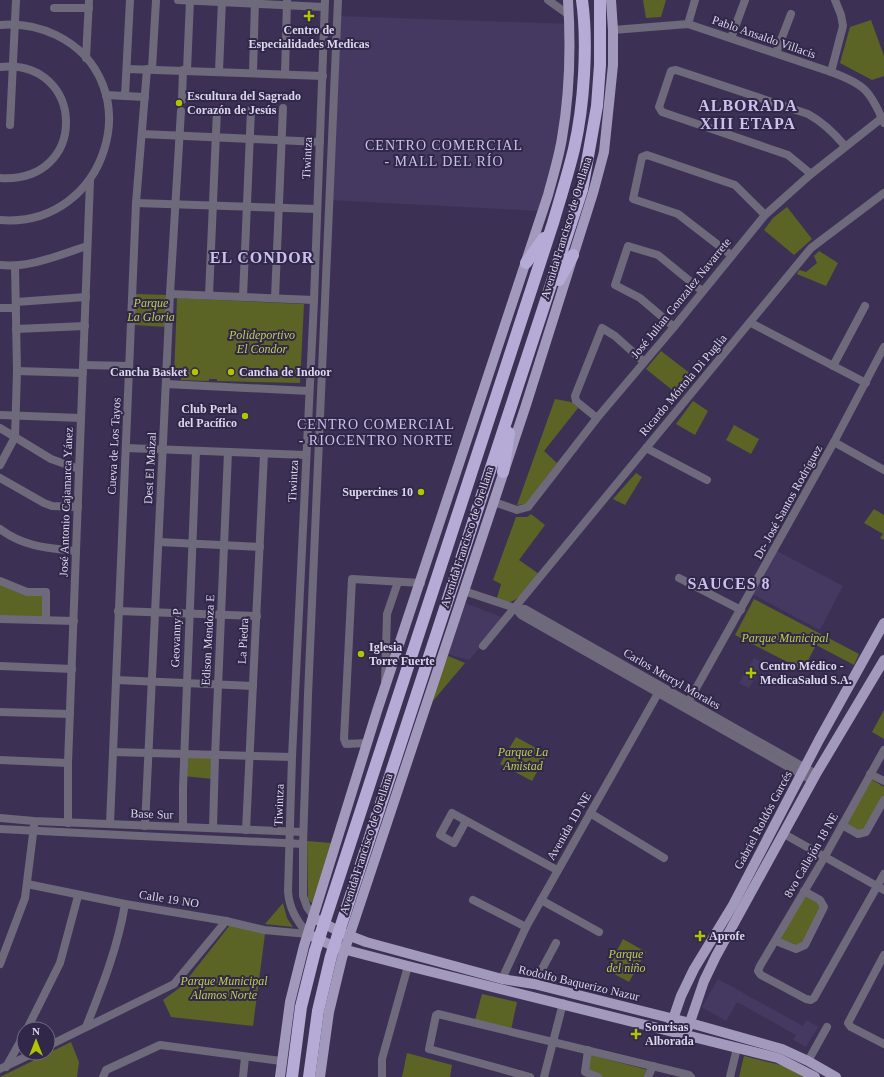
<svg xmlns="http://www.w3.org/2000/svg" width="884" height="1077" font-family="'Times New Roman',serif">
	<rect width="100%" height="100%" fill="#3c3154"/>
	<!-- built -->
	<g fill="#453962">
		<polygon points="338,16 570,24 564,123 539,211 331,200"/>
		<polygon points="777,551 843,586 820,630 752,594"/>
		<polygon points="465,603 504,618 469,660 448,654"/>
		<polygon points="754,658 763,663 749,688 739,683"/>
		<polygon points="718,979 803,1026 807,1020 818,1027 806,1047 793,1040 796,1035 737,1002 726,1021 702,1007"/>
	</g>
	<!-- green -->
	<g fill="#5b6424">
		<polygon points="643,0 666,0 661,17 646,18"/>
		<polygon points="871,20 884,56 884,76 872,80 840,63 850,27"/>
		<polygon points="787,207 812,239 794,255 764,230 773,218"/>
		<polygon points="819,251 838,263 826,286 797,274 799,270 806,272 817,263 814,256"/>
		<polygon points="135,294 169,295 167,327 134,325"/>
		<polygon points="177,298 304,304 300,383 217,381 217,379 209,379 209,381 181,380 181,377 174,377"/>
		<polygon points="661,351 696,378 681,397 646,369"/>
		<polygon points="555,399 571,402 578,408 544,451 557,463 526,504 517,505"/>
		<polygon points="693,401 708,411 695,435 676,424"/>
		<polygon points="734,425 759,439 751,454 726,440"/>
		<polygon points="636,473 642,477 625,505 613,499"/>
		<polygon points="874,509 884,515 884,540 880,538 883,534 864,523"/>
		<path d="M 531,514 L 545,525 L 519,560 L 539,574 C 533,581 518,602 509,602 C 505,602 501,600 497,598 L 501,584 L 493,580 L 516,517 L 527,517 Z"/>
		<polygon points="0,584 45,594 44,619 0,617"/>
		<polygon points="754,599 859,654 854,665 816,645 803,670 735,635"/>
		<polygon points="448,656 465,663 427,708"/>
		<polygon points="884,710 884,739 872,732"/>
		<polygon points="516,737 547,754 532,781 500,764"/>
		<polygon points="185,756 215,757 213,779 183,776"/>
		<polygon points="871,779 884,787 884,797 863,832 846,824"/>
		<polygon points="307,841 331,843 312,903 308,900"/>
		<polygon points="805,895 819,903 821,909 801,944 798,945 780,939"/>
		<polygon points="283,903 287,918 293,927 265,924"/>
		<polygon points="230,925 265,934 253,1026 171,1017 163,1000 182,986"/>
		<polygon points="623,939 646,952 629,982 607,970"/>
		<polygon points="482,994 517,1002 511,1030 475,1020"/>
		<polygon points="71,1042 79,1062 77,1077 0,1077"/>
		<polygon points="407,1053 452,1065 450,1077 402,1077"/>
		<polygon points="591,1055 648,1070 646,1077 602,1077 586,1073"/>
		<polygon points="744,1056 785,1066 806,1077 739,1077"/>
	</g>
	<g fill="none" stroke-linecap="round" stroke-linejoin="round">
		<!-- minor -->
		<g stroke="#6e697b" stroke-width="8">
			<polyline points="178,0 324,7"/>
			<polyline points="548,0 569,15"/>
			<polyline points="54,8 89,8"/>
			<polyline points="688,24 695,0"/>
			<path d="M 0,25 C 20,23 37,26 56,35 C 152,82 108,229 0,220"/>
			<path d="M 613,30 L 688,24 L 831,72 C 864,84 870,90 884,123"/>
			<polyline points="731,38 745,0"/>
			<polyline points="776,53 791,14"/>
			<polyline points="86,58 89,0"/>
			<path d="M 0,67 C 86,58 90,184 0,178"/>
			<polyline points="127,69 323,76"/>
			<polyline points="152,69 156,0"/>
			<polyline points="187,70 190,0"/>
			<polyline points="219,71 222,0"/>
			<polyline points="831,72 843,26 841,15 835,0"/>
			<polyline points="253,73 255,0"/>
			<polyline points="285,74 287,1"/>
			<polyline points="106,95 125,96 130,0"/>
			<polyline points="125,96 145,97"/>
			<polyline points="182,100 183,70"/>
			<polyline points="10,125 16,0"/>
			<polyline points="142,134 320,142"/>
			<path d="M 811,174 L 788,155 L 662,112 L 659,107 L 671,71 L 676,70 L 808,114 C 823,122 834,133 845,146"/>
			<polyline points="136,203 317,209"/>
			<polyline points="731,255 678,214 633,199 642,157 647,155 735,185 765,215"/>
			<path d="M 0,265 C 30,268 59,255 87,246"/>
			<polyline points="170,294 314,300"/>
			<polyline points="209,295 217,110"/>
			<polyline points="243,297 251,110"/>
			<polyline points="275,298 283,108"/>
			<polyline points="16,302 86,297"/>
			<polyline points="0,308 16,308"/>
			<polyline points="751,323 866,383"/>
			<polyline points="674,327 640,298 615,285 628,246 658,255 702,291"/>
			<polyline points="16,329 85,326"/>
			<polyline points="83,365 129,366"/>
			<polyline points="833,366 865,306"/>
			<polyline points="17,371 83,373"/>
			<polyline points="166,384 309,391"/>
			<polyline points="0,415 81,418"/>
			<polyline points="597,418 576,401 575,396 602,328 615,336 644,362"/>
			<polyline points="0,428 51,459 79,469"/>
			<polyline points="834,442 884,470"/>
			<polyline points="126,448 306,455"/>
			<polyline points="646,448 707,480"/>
			<polyline points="0,465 15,437 17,371 15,266"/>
			<polyline points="0,478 44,503 52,506 78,507"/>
			<polyline points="494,502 517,510 528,507 597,418 674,327 765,215 811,174 882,118"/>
			<path d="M 0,529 C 24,547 48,548 76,551"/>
			<polyline points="159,542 260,547"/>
			<polyline points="679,578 741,610"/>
			<polyline points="0,581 27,592 46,592 46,620"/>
			<polyline points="464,591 515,608 525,609 816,774"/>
			<polyline points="515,608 521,615 813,781"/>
			<polyline points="118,611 257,616"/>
			<polyline points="0,619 74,621"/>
			<polyline points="483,646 811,248 884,193"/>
			<polyline points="0,666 72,669"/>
			<polyline points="116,680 253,686"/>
			<polyline points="385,681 387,614 398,582"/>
			<polyline points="685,708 834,442 884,347"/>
			<polyline points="0,712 70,714"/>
			<polyline points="367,743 346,744 344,739 352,579 421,583"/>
			<polyline points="884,750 824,858 760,966 758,971 761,975 806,999 811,1000 814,998 884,874"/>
			<polyline points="113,752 292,757"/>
			<polyline points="0,760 68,763"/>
			<polyline points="870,774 884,781"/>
			<polyline points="590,813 664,858"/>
			<polyline points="0,818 34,821 303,832"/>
			<polyline points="466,821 454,843 440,835 452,813 557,870"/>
			<polyline points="68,823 68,763 90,181"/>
			<polyline points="110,824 136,203 147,69"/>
			<polyline points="842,825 858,834 866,832 884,800"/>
			<polyline points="145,826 170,294 181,111"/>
			<polyline points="183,827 183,788 196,451"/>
			<polyline points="213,828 215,757 228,452"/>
			<polyline points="0,829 303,844"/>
			<polyline points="246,830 264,454"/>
			<polyline points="784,834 884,890"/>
			<polyline points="27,884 125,904 226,921 264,930 308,934"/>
			<polyline points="473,900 526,927"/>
			<polyline points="541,900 599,932"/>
			<polyline points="314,917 307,907 303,896 303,844 308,695 338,0"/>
			<path d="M 308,934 C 297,921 289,909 288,891 L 292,757 L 314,300 L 325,0"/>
			<polyline points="776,941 796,949 805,945 824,907 820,900 804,891"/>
			<polyline points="884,955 848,1023 851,1027 884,1044"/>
			<polyline points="0,964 25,898 34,826"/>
			<polyline points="502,979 526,927 661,688"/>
			<polyline points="534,984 556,943"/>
			<path d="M 86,1027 C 102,987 118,947 125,904"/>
			<polyline points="27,1029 60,963 78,896"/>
			<polyline points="48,1046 174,984 226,921"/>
			<polyline points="588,1050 585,1072 598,1077"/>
			<polyline points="808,1061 827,1027"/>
			<polyline points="6,1067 24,1035"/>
			<polyline points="0,1069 34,1053"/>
			<polyline points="103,1077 106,1070 160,1045 281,1061"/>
			<polyline points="243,1077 245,1057"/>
			<polyline points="382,1077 382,1059 408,966"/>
			<polyline points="530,1077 429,1049 436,1015 438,1014 689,1075 691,1077"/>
			<polyline points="544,1077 563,1003"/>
			<polyline points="648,1077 653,1066"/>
			<polyline points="730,1077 737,1048"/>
		</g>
		<!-- major -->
		<g stroke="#a299bc" stroke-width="10">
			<polyline points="318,920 340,932 366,942 502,979 534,984 690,1023 782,1049 808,1061 836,1077"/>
			<polyline points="312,936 335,947 408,966 778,1058 815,1077"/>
			<polyline points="671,1025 681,996 694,969 733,905 819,740 884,623"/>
			<polyline points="688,1028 704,981 716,956 816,774 884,660"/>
			<path d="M 280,1077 L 290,1002 L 304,946 L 377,711 L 548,195 C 553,176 559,157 562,138 C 570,92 571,47 568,0"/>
			<polyline points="320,1077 329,1012 342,958 526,405 593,193 604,152 613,65 613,30 611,0"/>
		</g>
		<!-- highway -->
		<g stroke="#b6abd6" stroke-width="12">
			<polyline points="526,263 544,238"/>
			<polyline points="559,280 573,255"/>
			<polyline points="503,472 509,433"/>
			<path d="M 292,1077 L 301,1007 L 315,951 L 553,223 C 560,199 568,174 574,149 C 584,106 588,44 582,0"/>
			<polyline points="309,1077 318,1011 331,956 582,190 597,106 600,65 600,0"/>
		</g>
	</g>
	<!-- markers -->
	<g fill="#b1c500" stroke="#312749" stroke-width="1.5">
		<path d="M307 10h4v4h4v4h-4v4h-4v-4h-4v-4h4z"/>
		<circle cx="179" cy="103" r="4"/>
		<circle cx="195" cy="372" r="4"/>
		<circle cx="231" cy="372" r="4"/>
		<circle cx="245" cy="416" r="4"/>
		<circle cx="421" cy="492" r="4"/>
		<circle cx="361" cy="654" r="4"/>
		<path d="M749 667h4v4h4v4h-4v4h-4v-4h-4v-4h4z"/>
		<path d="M698 930h4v4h4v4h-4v4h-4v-4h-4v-4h4z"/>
		<path d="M634 1028h4v4h4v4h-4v4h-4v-4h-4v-4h4z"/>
	</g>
	<g text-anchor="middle" stroke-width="4" stroke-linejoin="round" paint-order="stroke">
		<!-- poi labels -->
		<g font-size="12" font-weight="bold" fill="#dbd6ec" stroke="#312749" text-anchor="start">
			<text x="309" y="34" text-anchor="middle">Centro de<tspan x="309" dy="14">Especialidades Medicas</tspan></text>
			<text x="187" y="100">Escultura del Sagrado<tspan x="187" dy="14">Corazón de Jesús</tspan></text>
			<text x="187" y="376" text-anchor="end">Cancha Basket</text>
			<text x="239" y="376">Cancha de Indoor</text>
			<text x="237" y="413" text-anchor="end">Club Perla<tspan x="237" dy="14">del Pacífico</tspan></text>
			<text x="413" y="496" text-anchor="end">Supercines 10</text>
			<text x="369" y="651">Iglesia<tspan x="369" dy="14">Torre Fuerte</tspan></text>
			<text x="760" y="670">Centro Médico -<tspan x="760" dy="14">MedicaSalud S.A.</tspan></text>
			<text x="709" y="940">Aprofe</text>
			<text x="645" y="1031">Sonrisas<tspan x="645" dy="14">Alborada</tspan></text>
		</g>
		<!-- street labels -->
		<g font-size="12" fill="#dbd6ec" stroke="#312749">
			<text transform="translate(764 37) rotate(19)" y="4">Pablo Ansaldo Villacís</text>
			<text transform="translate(307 158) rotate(-87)" y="4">Tiwintza</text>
			<text transform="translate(566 228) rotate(-73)" y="4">Avenida Francisco de Orellana</text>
			<text transform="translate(681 298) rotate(-51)" y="4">José Julian Gonzalez Navarrete</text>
			<text transform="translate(683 385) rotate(-50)" y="4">Ricardo Mórtola Di Puglia</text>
			<text transform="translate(114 446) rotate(-87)" y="4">Cueva de Los Tayos</text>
			<text transform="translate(150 468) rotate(-87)" y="4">Dest El Maizal</text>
			<text transform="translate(293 481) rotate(-87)" y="4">Tiwintza</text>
			<text transform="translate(66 502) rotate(-88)" y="4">José Antonio Cajamarca Yánez</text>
			<text transform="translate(788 502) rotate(-61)" y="4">Dr- José Santos Rodríguez</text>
			<text transform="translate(467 537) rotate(-72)" y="4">Avenida Francisco de Orellana</text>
			<text transform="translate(176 638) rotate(-88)" y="4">Geovanny P</text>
			<text transform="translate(208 640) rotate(-87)" y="4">Edison Mendoza E</text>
			<text transform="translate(243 641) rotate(-87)" y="4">La Piedra</text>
			<text transform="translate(672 679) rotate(30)" y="4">Carlos Merryl Morales</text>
			<text transform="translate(279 805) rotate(-88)" y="4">Tiwintza</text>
			<text transform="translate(152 814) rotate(2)" y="4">Base Sur</text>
			<text transform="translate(763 820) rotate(-62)" y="4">Gabriel Roldós Garcés</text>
			<text transform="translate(569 826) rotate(-60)" y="4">Avenida 1D NE</text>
			<text transform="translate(366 844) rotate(-72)" y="4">Avenida Francisco de Orellana</text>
			<text transform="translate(811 855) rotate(-60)" y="4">8vo Callejón 18 NE</text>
			<text transform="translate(169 899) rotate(9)" y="4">Calle 19 NO</text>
			<text transform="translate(579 983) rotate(13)" y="4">Rodolfo Baquerizo Nazur</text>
		</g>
		<!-- park labels -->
		<g font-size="12" font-style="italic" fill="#bdcf4d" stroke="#312749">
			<text x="151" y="307">Parque<tspan x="151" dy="14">La Gloria</tspan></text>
			<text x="262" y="339">Polideportivo<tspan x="262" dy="14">El Condor</tspan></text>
			<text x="785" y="642">Parque Municipal</text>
			<text x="523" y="756">Parque La<tspan x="523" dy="14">Amistad</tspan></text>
			<text x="626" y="958">Parque<tspan x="626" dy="14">del niño</tspan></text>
			<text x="224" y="985">Parque Municipal<tspan x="224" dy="14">Alamos Norte</tspan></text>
		</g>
		<!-- quarter labels -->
		<g font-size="14" letter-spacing="1" fill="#ccc1ed" stroke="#312749">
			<text x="444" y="150">CENTRO COMERCIAL<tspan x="444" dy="16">- MALL DEL RÍO</tspan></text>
			<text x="376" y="429">CENTRO COMERCIAL<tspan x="376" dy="16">- RIOCENTRO NORTE</tspan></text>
		</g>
		<!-- district labels -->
		<g font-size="16" font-weight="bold" letter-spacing="1" fill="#ccc1ed" stroke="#312749">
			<text x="748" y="111">ALBORADA<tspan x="748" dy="18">XIII ETAPA</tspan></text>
			<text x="262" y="263">EL CONDOR</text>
			<text x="729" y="589">SAUCES 8</text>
		</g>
	</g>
	<!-- north arrow -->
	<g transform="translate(36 1041)"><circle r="19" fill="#312749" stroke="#756d8a"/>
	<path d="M0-3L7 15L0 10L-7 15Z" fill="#b1c500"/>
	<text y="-6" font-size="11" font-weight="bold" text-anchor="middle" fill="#dbd6ec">N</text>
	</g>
</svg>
